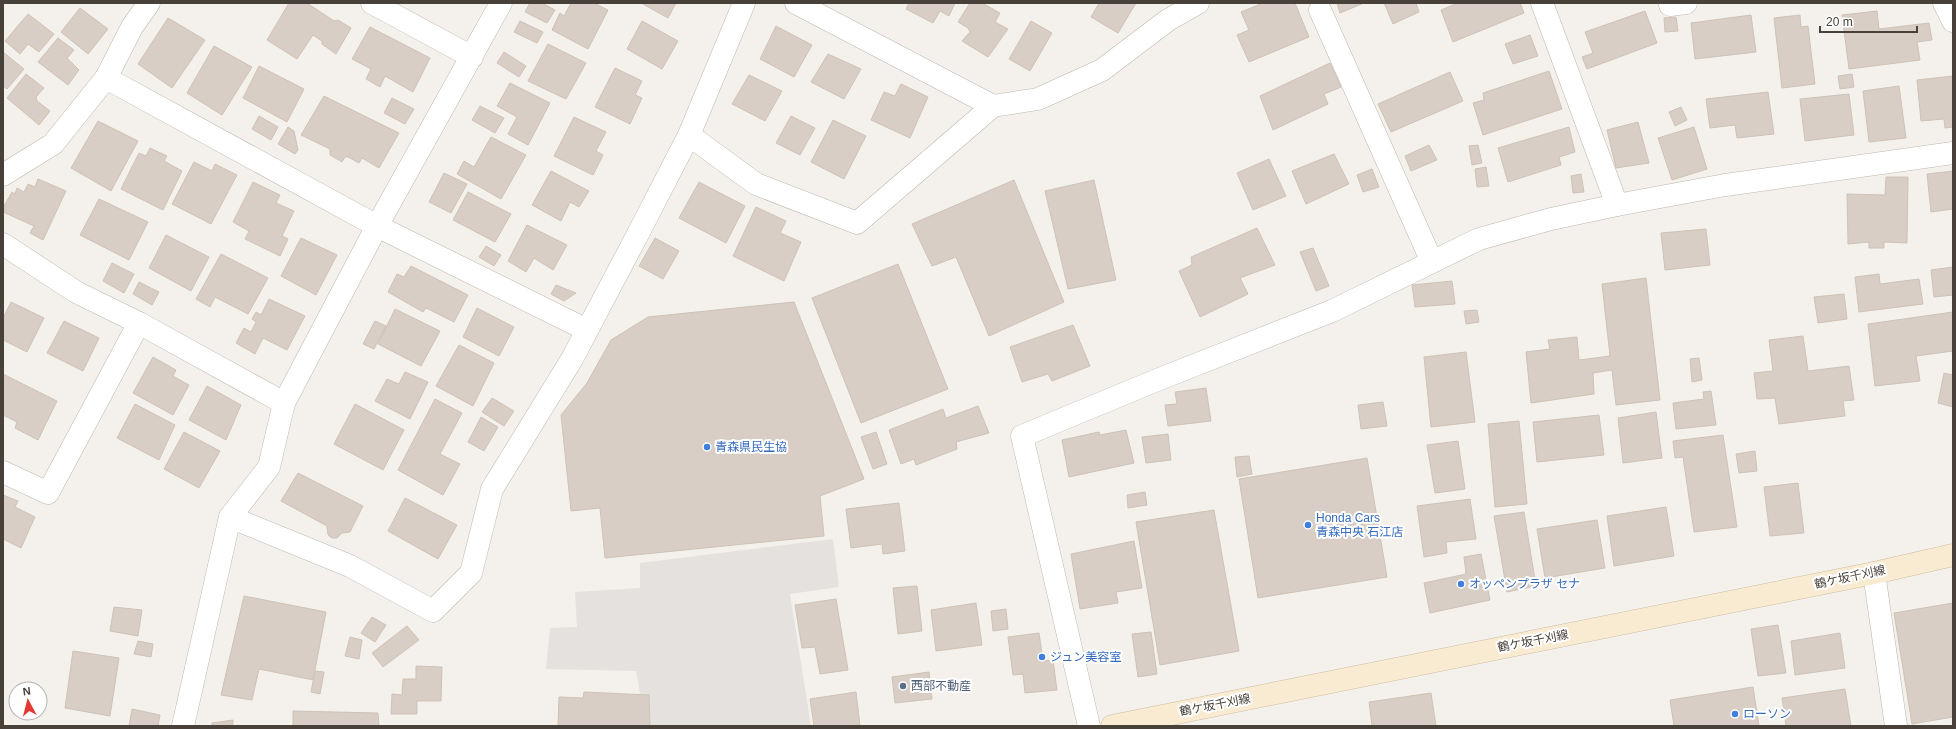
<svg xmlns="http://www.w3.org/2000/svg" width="1956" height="729" font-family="Arial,'Noto Sans JP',sans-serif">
	<rect width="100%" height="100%" fill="#f4f1ec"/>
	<!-- parking -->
	<polygon fill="#e4e1df" points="833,539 839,587 790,594 811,726 646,726 636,671 546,669 550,628 577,627 575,592 640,588 640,563"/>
	<!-- building -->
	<g fill="#d8cec5" stroke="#cfc2b6">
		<polygon points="289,3 307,3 334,21 338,20 351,28 336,54 322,44 322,41 313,35 297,59 267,40"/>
		<polygon points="530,3 542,3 555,10 547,23 525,12"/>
		<polygon points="571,3 594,3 608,10 588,49 552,30 560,13 564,16"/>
		<polygon points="641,3 676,3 668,18"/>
		<polygon points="909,3 955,3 949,16 940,11 933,23 906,9"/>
		<polygon points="970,3 982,3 1000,13 995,22 1008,29 988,57 962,41 970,32 968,28 958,22"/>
		<polygon points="1099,3 1136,3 1118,33 1091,17"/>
		<polygon points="1263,3 1295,3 1309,37 1249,62 1237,35 1249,30 1241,12"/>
		<polygon points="1337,3 1364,3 1340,13"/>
		<polygon points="1384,3 1416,3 1419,12 1393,24"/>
		<polygon points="1458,3 1520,3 1524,13 1453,42 1441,10"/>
		<polygon points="80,8 108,29 88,54 61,32"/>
		<polygon points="1645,11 1657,43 1587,69 1582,57 1593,53 1585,32"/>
		<polygon points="1877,11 1879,29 1929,23 1932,40 1917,42 1920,60 1849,69 1842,15"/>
		<polygon points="28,14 54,34 39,52 28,44 20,54 5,41"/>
		<polygon points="1751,15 1756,52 1695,59 1691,23"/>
		<polygon points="1800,15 1801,27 1808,26 1815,84 1782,88 1774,18"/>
		<polygon points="1676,17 1678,31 1665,32 1664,18"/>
		<polygon points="168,18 205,40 172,88 138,64"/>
		<polygon points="520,21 543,32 537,43 514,32"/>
		<polygon points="642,21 678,41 662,69 627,49"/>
		<polygon points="1031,21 1052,33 1030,71 1009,59"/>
		<polygon points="776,26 812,45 794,77 760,59"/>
		<polygon points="370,27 430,58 413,92 385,76 380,87 366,79 371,69 352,59"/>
		<polygon points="1530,35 1538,56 1513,64 1505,44"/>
		<polygon points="58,38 74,50 67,58 79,70 68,85 38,62"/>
		<polygon points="548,44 586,63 566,99 528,81"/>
		<polygon points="214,46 252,67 222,115 187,93"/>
		<polygon points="3,52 24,69 7,89 3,86"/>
		<polygon points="504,52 526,66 519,77 497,63"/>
		<polygon points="828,54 861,69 844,99 811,82"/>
		<polygon points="1330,63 1341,87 1324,94 1328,104 1273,130 1260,96"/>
		<polygon points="259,66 304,89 287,122 243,98"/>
		<polygon points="615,68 642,81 635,95 642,98 630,124 595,107"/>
		<polygon points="1549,71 1562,109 1483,135 1473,103 1484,100 1483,93"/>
		<polygon points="1450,72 1463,101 1391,132 1378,104"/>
		<polygon points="26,74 44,88 36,97 37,101 50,111 39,125 7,98"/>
		<polygon points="1852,74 1854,87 1840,89 1838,76"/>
		<polygon points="749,75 782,91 765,121 732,104"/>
		<polygon points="1953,76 1953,127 1945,128 1944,119 1921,121 1917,80"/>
		<polygon points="510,83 550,103 528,145 508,134 517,117 497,106"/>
		<polygon points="901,84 928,97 910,138 871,120 884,92 895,96"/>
		<polygon points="1899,86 1906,138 1869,142 1863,91"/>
		<polygon points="1768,92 1774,134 1737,138 1735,125 1710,128 1706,99"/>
		<polygon points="1849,94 1854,135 1805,141 1800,99"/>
		<polygon points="324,96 399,133 379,168 362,158 359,163 348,157 345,157 342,162 330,155 330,149 301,135"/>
		<polygon points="392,98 414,109 405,124 384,113"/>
		<polygon points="480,106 504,118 495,133 472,120"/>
		<polygon points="1681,107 1687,120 1675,126 1669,112"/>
		<polygon points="259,116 278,127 271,140 252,129"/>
		<polygon points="791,116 815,128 800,155 776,143"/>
		<polygon points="574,117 606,132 596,151 603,155 593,175 554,156"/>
		<polygon points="833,120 866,136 844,179 811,162"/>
		<polygon points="98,121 138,141 111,191 71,168"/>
		<polygon points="1638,122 1649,163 1616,168 1607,130"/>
		<polygon points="288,127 294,131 298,150 295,154 278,144"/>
		<polygon points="1569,127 1575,152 1559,157 1561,165 1508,182 1498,148"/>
		<polygon points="1694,127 1707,169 1672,180 1658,138"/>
		<polygon points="491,137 526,155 501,199 457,174 464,161 474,167"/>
		<polygon points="1429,145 1437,160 1411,171 1405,156"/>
		<polygon points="1478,145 1482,163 1472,165 1469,146"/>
		<polygon points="150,148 167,156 164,161 182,171 163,210 121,189 139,153 146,156"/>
		<polygon points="1334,154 1349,184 1306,204 1292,171"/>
		<polygon points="1269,159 1286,196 1253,210 1237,173"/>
		<polygon points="194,162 212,171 215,164 237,175 211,224 172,204"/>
		<polygon points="1486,167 1489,186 1477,187 1475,169"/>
		<polygon points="1372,169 1379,187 1363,192 1357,175"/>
		<polygon points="551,171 589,191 579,207 570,202 561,221 532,205"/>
		<polygon points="1953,171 1953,209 1931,212 1927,174"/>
		<polygon points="444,173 467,184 451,213 429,202"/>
		<polygon points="1581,174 1584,192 1573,193 1571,176"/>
		<polygon points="1886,177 1908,177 1907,243 1884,242 1884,248 1869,248 1869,242 1848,244 1847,194 1885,195"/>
		<polygon points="38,179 66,191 43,240 30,233 34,226 3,212 3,208 12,192 15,194 17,188 24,192 28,184 35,187"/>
		<polygon points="1014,180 1064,302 989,336 956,257 932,266 912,224"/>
		<polygon points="1094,180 1116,280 1068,289 1045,191"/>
		<polygon points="253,182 280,195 276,203 294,211 282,236 288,239 280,256 245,239 249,231 233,222"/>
		<polygon points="699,182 745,206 726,243 679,218"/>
		<polygon points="468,192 511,214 495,242 453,220"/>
		<polygon points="99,199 148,222 129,260 80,235"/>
		<polygon points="756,207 786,221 780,233 801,242 784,281 733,256"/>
		<polygon points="527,225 567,245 553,270 534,258 526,272 508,261"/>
		<polygon points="1257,228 1275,265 1240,278 1248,294 1200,317 1179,271 1192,265 1191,257"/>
		<polygon points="1706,229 1710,265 1665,270 1661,233"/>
		<polygon points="166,235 209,257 191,291 149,268"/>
		<polygon points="301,238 337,255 316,295 281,276"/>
		<polygon points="655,238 679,251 663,279 639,266"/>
		<polygon points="486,246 501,255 494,266 479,257"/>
		<polygon points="1313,248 1329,286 1316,291 1300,252"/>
		<polygon points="221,254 268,278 248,314 215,297 210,307 196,299"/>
		<polygon points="112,263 134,274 124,293 103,281"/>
		<polygon points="898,264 948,389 861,423 812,298"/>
		<polygon points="411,266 468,295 454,322 426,308 423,312 388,292 397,274 404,277"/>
		<polygon points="1953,267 1953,295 1934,297 1931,270"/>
		<polygon points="1879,274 1880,284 1919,279 1923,304 1859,312 1855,277"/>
		<polygon points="1646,278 1660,400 1616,405 1612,370 1593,373 1594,394 1531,403 1526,352 1550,349 1548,340 1577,337 1579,360 1610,356 1602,284"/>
		<polygon points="1452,281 1455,304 1415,307 1412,285"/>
		<polygon points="139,282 159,292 152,305 133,294"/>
		<polygon points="556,285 576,293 564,301 551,294"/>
		<polygon points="1844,294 1847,319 1818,323 1814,297"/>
		<polygon points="269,299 305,316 287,350 263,338 255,354 236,343 244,328 251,332 256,322 252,319 256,312 261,315"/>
		<polygon points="11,302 44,318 27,352 3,340 3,318"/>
		<polygon points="794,302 864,479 820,496 824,536 605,558 600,508 571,511 561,415 587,383 611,340 648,317"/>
		<polygon points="477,308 514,327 499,356 463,337"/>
		<polygon points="395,309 440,331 421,366 378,344"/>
		<polygon points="1477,310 1479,322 1466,324 1464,311"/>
		<polygon points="1953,312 1953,351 1916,356 1920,381 1875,386 1868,324"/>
		<polygon points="64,321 99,338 83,371 47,353"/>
		<polygon points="375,321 386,326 374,349 363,344"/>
		<polygon points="1073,325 1090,366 1052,381 1048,374 1022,382 1010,347"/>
		<polygon points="1803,336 1808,371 1849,366 1854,400 1843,401 1845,416 1779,424 1775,398 1757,399 1754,373 1773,371 1769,340"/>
		<polygon points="459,345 494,363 473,406 436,386"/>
		<polygon points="1466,352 1475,422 1431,427 1424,357"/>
		<polygon points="153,357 176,370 173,376 189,385 173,415 133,393"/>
		<polygon points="1699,358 1702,380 1692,382 1690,359"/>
		<polygon points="405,372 428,382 410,419 375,401 387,379 399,384"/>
		<polygon points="1944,373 1953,375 1953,407 1938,403"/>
		<polygon points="3,374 57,401 38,440 15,428 17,422 3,415"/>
		<polygon points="207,386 241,405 226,440 189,420"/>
		<polygon points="1206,388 1211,421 1168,426 1165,405 1177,404 1175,392"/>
		<polygon points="1711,391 1716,425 1676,429 1673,403 1704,399 1703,392"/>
		<polygon points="492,398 514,411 504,426 482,412"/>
		<polygon points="435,399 462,413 440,454 460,464 443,495 398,470"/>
		<polygon points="1383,402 1387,426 1361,429 1358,405"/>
		<polygon points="135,404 175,425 159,460 117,438"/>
		<polygon points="355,404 404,430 383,470 334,444"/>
		<polygon points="978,406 989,433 956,442 957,449 916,465 914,459 901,464 889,430 943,409 946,418"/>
		<polygon points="1656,412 1662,458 1623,463 1618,418"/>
		<polygon points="1599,415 1604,455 1537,462 1533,422"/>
		<polygon points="481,417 498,427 484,451 468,442"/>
		<polygon points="1519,421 1527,504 1495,507 1488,424"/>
		<polygon points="1126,430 1134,463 1069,477 1062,440 1099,432 1100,435"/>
		<polygon points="184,432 220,451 199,488 164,469"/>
		<polygon points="876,432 887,464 873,469 861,437"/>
		<polygon points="1168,434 1171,460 1146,463 1142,437"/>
		<polygon points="1723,435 1737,527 1694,532 1683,457 1675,458 1673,441"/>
		<polygon points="1458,441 1465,489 1435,493 1427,445"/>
		<polygon points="1755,451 1757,471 1739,473 1736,454"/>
		<polygon points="1249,456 1252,474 1237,477 1235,457"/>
		<polygon points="1367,458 1387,577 1258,598 1239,479"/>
		<polygon points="298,473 363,506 350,532 342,533 337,538 332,538 328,535 327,526 281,501"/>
		<polygon points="1798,483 1804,533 1770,536 1764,487"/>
		<polygon points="1145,492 1147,505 1128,508 1127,495"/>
		<polygon points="3,495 18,501 15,507 35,517 21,548 3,539"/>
		<polygon points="405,498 457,525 438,559 388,531"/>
		<polygon points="1470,499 1476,539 1446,542 1447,553 1424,557 1417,506"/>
		<polygon points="899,503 905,551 883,554 882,544 851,548 846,509"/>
		<polygon points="1666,507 1674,556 1614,566 1607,516"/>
		<polygon points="1214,510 1239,651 1160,665 1136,522"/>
		<polygon points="1524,512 1536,586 1507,592 1494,516"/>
		<polygon points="1597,520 1605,568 1545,578 1537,529"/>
		<polygon points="1134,541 1142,588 1116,592 1118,603 1080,609 1071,554"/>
		<polygon points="1481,554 1490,600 1430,613 1424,583 1466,574 1464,557"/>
		<polygon points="917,586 922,631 898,634 893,588"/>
		<polygon points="244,596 326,612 313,680 259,669 252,700 221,695"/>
		<polygon points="836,599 848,670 820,674 815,647 802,648 795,605"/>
		<polygon points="976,603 982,645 936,651 931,610"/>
		<polygon points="1953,603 1953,717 1912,724 1894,613"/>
		<polygon points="114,607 142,610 138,636 110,631"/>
		<polygon points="1006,609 1008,629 993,631 991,611"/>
		<polygon points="372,617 386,625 375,642 361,633"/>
		<polygon points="1778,625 1786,673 1758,676 1751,629"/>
		<polygon points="407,626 419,640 383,667 372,653"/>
		<polygon points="1151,632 1157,674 1138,677 1132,634"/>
		<polygon points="1039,633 1043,661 1053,660 1057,690 1025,693 1023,674 1013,675 1008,637"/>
		<polygon points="1840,633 1845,668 1795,675 1791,641"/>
		<polygon points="350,637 362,640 359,659 345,656"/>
		<polygon points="138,641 153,644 151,657 134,654"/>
		<polygon points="73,651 119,658 110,716 65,708"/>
		<polygon points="416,666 442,667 441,701 417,701 417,714 391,714 392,694 402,695 403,679 416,679"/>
		<polygon points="315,671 324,672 320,694 311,692"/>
		<polygon points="929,672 932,699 895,703 892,677"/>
		<polygon points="1753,687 1759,726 1674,726 1670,700"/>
		<polygon points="1845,689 1851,726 1786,726 1782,698"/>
		<polygon points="584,692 649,695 650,726 558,726 559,697 583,698"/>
		<polygon points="856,692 860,726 814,726 810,699"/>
		<polygon points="1431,693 1436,726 1372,726 1369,702"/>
		<polygon points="132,709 160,715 158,726 129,726"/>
		<polygon points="293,711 378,713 379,726 293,726"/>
		<polygon points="233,720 233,726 212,726 212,723"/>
	</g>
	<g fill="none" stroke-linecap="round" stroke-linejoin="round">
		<defs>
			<g id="minor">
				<polyline points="372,3 472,57"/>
				<polyline points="796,3 993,106"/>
				<polyline points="1542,3 1617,205"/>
				<polyline points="1944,3 1953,21"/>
				<polyline points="1670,5 1686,3"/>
				<polyline points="1320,10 1432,262"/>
				<polyline points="106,78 377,226 587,330"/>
				<polyline points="689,135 756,184 857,223 993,106 1038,99 1102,70 1168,20 1198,3"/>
				<polyline points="3,175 53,144 106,78 132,27 149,3"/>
				<polyline points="3,244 76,292 139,323 284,403"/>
				<polyline points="3,472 48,493 139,323"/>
				<polyline points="230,517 350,566 433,611 471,573 492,489 572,359 640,230 689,135 744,3"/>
				<polyline points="1874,573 1896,726"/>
				<polyline points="183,726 230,517 269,467 284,403 377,226 501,3"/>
				<polyline points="1089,726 1022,436 1157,380 1332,311 1479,239 1551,219 1617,205 1725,185 1953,153"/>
			</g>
			<polyline id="secondary" points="1112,726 1874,573 1953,555"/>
		</defs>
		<!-- minor casing -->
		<use href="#minor" stroke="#bfb7af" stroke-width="23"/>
		<!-- secondary casing -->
		<use href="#secondary" stroke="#cfbda0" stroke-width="23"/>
		<!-- minor -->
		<use href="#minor" stroke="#fff" stroke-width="22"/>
		<!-- secondary -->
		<use href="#secondary" stroke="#f9ebd1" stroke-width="22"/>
	</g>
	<!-- markers -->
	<g fill="#3f7fe0" stroke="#fff" stroke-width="1.5">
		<circle cx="707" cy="447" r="4"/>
		<circle cx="1308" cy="525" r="4"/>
		<circle cx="1461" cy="584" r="4"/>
		<circle cx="1042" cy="657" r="4"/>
		<circle cx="1735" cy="714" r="4"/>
	</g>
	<circle fill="#5c6f8a" stroke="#fff" stroke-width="1.5" cx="903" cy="686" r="4"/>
	<g text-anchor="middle" stroke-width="4" stroke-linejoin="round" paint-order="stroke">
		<!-- shop labels -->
		<g font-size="12" fill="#366cbe" stroke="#fff" text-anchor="start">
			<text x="715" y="451">青森県民生協</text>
			<text x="1316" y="522">Honda Cars<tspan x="1316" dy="14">青森中央 石江店</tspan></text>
			<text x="1469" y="588">オッペンプラザ セナ</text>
			<text x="1050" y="661">ジュン美容室</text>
			<text x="1743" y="718">ローソン</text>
		</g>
		<!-- street labels -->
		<g font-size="12" fill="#48413a" stroke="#fff">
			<text transform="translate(1850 577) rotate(-12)" y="4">鶴ケ坂千刈線</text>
			<text transform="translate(1533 641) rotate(-11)" y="4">鶴ケ坂千刈線</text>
			<text transform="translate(1215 705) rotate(-11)" y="4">鶴ケ坂千刈線</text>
		</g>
		<!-- service labels -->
		<g font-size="12" fill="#4e5e75" stroke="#fff" text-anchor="start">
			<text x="911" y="690">西部不動産</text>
		</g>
	</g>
	<!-- border -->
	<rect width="1956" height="729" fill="none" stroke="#48413a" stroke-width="8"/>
	<!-- north arrow -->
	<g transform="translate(28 701) rotate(353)"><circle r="19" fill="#ffffff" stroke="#b6b3b0"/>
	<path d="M0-3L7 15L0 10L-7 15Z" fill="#e43933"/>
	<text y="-6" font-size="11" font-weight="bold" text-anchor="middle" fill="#48413a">N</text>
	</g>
	<!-- scale -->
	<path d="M1820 26v6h97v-6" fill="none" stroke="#48413a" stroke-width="2"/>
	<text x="1826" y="26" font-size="12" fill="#48413a" stroke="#ffffff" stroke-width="3" paint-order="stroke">20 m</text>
</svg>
